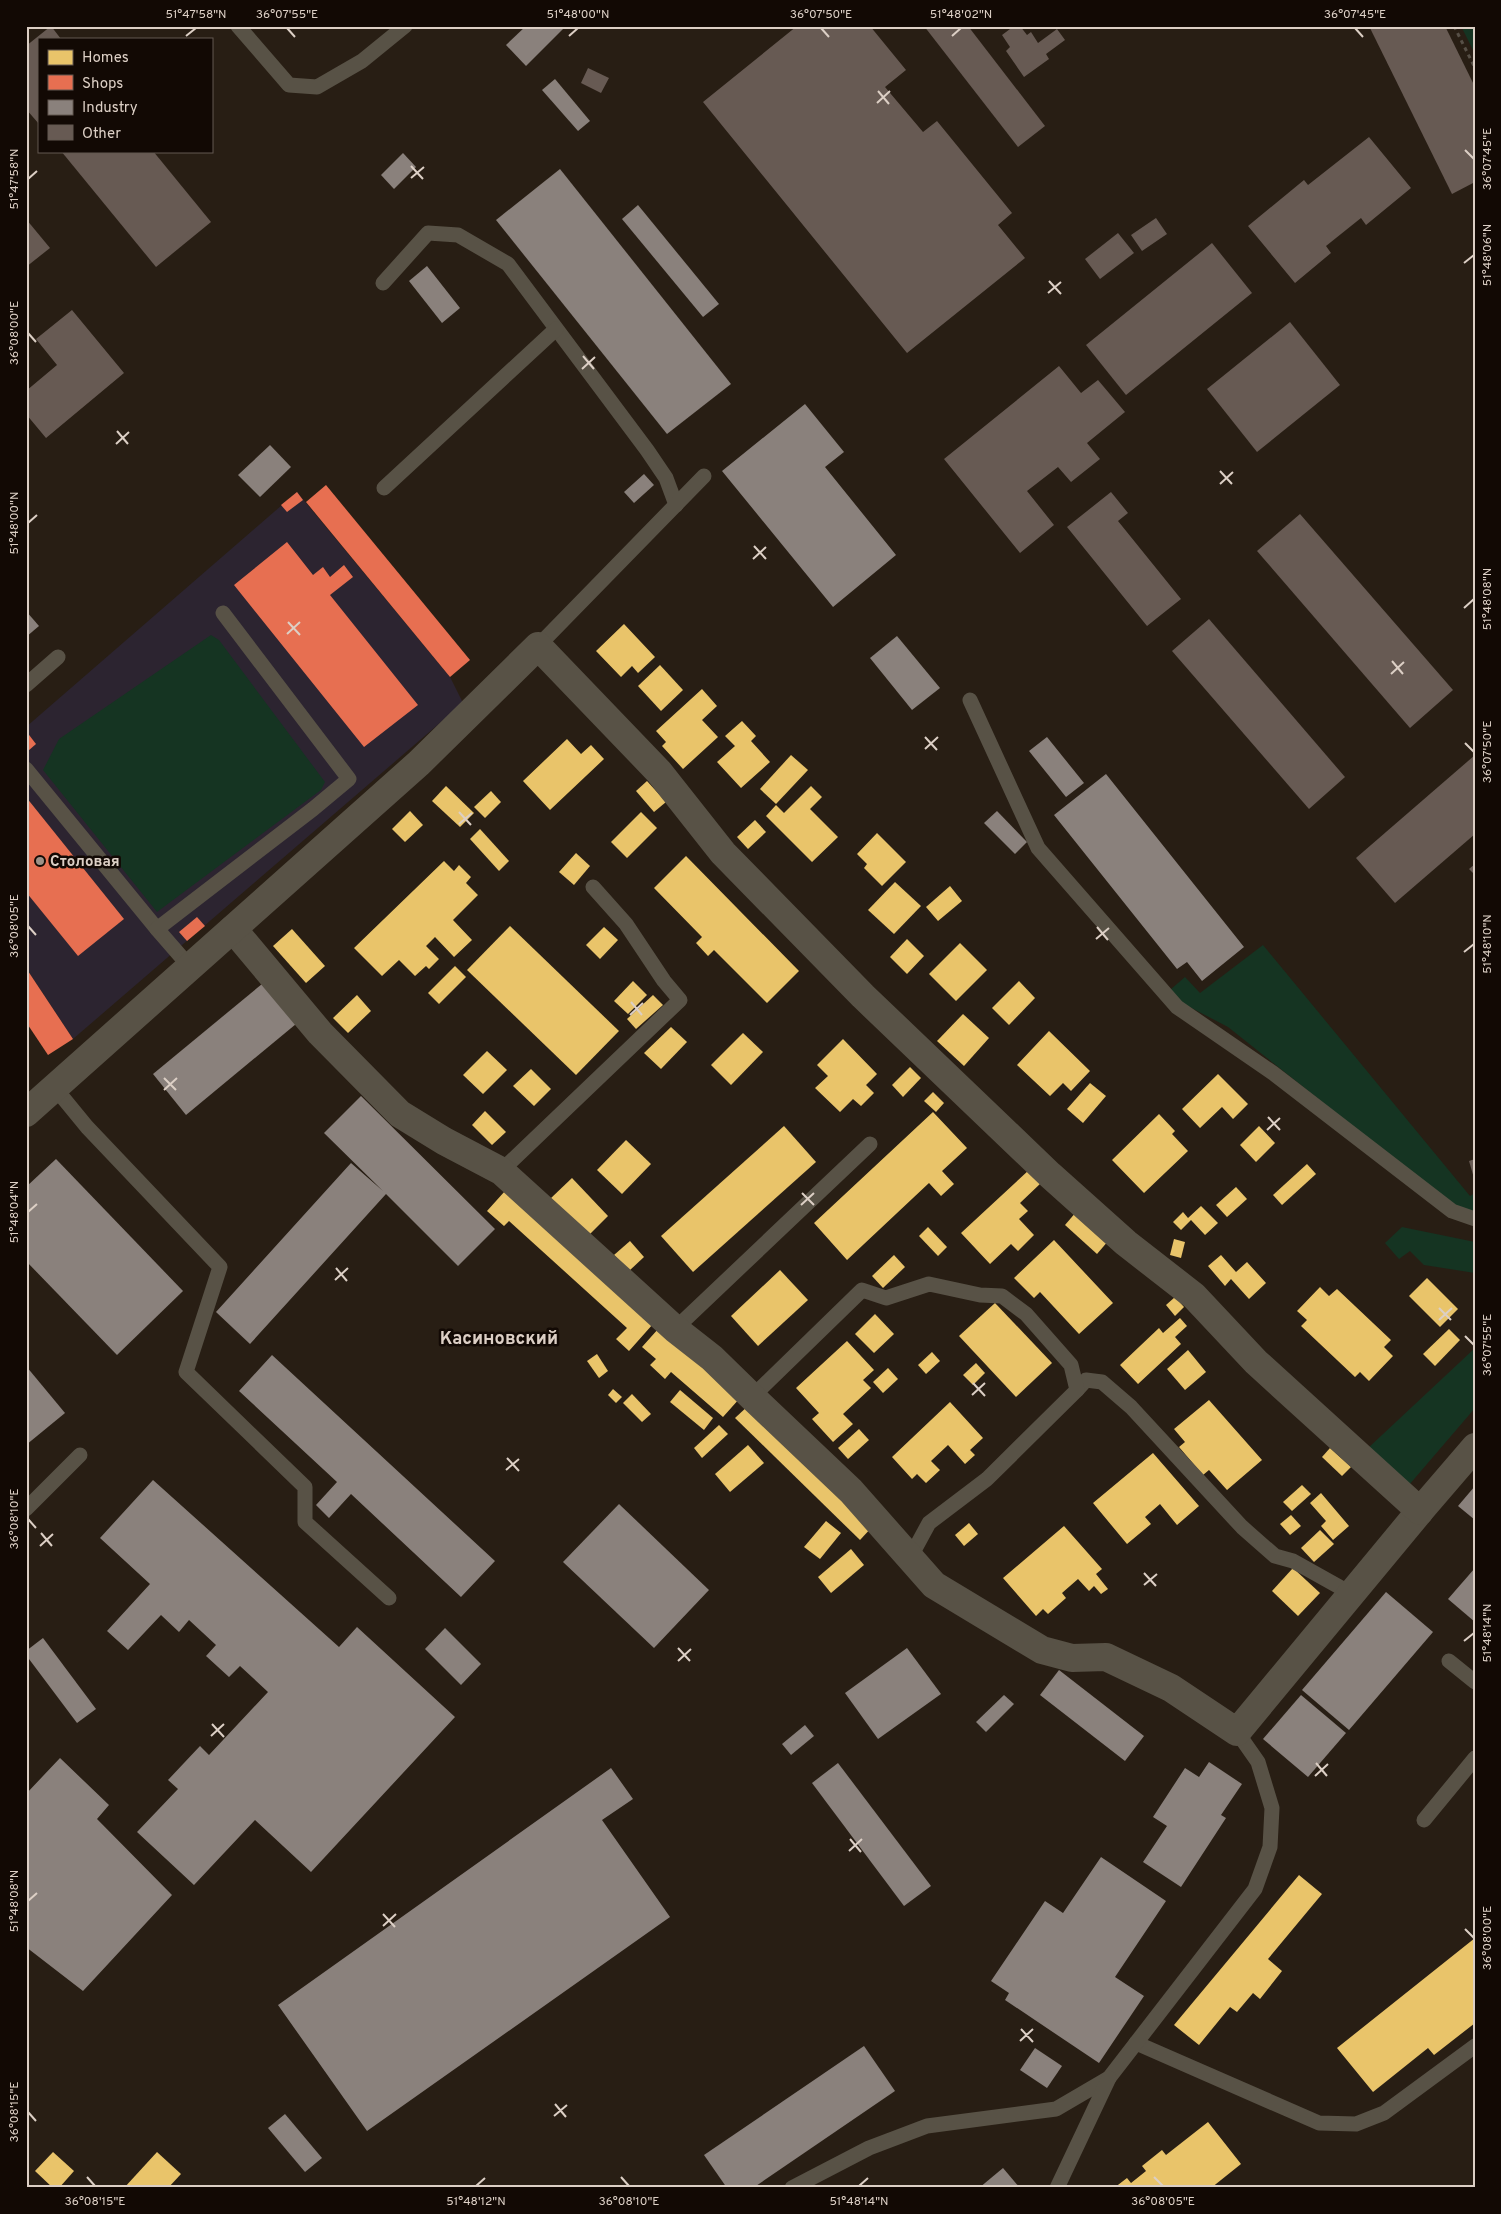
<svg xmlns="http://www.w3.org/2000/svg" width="1501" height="2214" font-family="Overpass,sans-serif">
	<rect width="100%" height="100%" fill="#281e14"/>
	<!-- commercial -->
	<polygon fill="#2c2430" points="297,492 450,677 463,703 73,1039 26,968 26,727"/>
	<!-- green -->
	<g fill="#153422">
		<polygon points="1461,26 1475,26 1475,54"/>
		<polygon points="211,635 219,640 325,782 321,790 157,912 43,770 59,739"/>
		<polygon points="1263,945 1470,1196 1475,1193 1475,1212 1452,1205 1228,1027 1182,1003 1170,990 1185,977 1200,993"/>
		<polygon points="1402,1227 1475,1242 1475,1273 1424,1265 1410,1251 1399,1259 1385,1243"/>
		<polygon points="1475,1348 1475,1408 1409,1485 1366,1450"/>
	</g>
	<!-- homes -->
	<g fill="#e9c46a">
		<polygon points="624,624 655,657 638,673 632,666 621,677 596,651"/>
		<polygon points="660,665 683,690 661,711 638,686"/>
		<polygon points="702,689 717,706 702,720 718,737 683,769 662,746 666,742 656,731"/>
		<polygon points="742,721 756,736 751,741 770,762 741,788 717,762 735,746 725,736"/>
		<polygon points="567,739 581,754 591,745 604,759 550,810 523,781"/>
		<polygon points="791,755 808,770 776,804 760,789"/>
		<polygon points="647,781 666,802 654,812 636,791"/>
		<polygon points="446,786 474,813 460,827 432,801"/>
		<polygon points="811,786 822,797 810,809 838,837 812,862 766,816 776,805 784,813"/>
		<polygon points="491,791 501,802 485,818 474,807"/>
		<polygon points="410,811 423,825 405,842 392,829"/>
		<polygon points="641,812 657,828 627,858 611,842"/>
		<polygon points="755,820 766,832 748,849 737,837"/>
		<polygon points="480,829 509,861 499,871 470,839"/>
		<polygon points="877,833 906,862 882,886 864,868 867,864 857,854"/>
		<polygon points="576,853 590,866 574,885 559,872"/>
		<polygon points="686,856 799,971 767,1003 714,950 708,956 696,943 702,937 654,888"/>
		<polygon points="444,861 454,871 459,865 471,877 466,883 478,895 453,920 472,940 454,957 435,937 426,946 439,959 429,969 426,966 415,976 399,960 382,976 354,948"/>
		<polygon points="895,882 921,906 894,934 868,910"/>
		<polygon points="950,886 962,901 938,921 926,907"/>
		<polygon points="510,926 619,1031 576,1075 467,970"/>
		<polygon points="604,927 618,940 600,959 586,945"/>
		<polygon points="292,929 325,966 306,983 273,946"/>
		<polygon points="907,939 924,956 907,974 890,957"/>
		<polygon points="960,943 987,970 956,1001 929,974"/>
		<polygon points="455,966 466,977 439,1004 428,993"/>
		<polygon points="633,981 647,995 628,1014 614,1001"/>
		<polygon points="1019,981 1035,998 1009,1025 992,1008"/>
		<polygon points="357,995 371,1011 348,1033 333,1018"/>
		<polygon points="653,995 663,1005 636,1029 627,1019"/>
		<polygon points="963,1014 989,1038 964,1066 937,1041"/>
		<polygon points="671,1027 687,1042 661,1069 644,1053"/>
		<polygon points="1049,1031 1090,1071 1071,1091 1063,1083 1050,1096 1017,1065"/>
		<polygon points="743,1033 763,1052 731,1085 711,1065"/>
		<polygon points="843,1039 877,1074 866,1085 874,1093 861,1106 853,1099 840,1112 815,1088 828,1076 817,1065"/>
		<polygon points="487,1051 507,1070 483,1094 463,1075"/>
		<polygon points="910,1067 921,1078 903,1097 892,1085"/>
		<polygon points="531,1069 551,1089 534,1106 513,1086"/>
		<polygon points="1218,1074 1248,1104 1233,1119 1222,1107 1200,1128 1182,1109"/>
		<polygon points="1090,1083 1106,1096 1083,1123 1067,1109"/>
		<polygon points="933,1092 944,1103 936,1112 924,1101"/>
		<polygon points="485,1111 506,1132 492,1145 472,1125"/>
		<polygon points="933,1112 967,1148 942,1171 954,1184 941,1196 929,1183 847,1260 814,1223"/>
		<polygon points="1159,1114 1175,1131 1172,1134 1188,1151 1144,1193 1112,1160"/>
		<polygon points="784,1126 816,1162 693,1272 661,1236"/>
		<polygon points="1259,1126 1275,1143 1256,1162 1240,1145"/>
		<polygon points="626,1140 651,1164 622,1194 597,1170"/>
		<polygon points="1307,1164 1316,1174 1282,1205 1273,1195"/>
		<polygon points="1029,1170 1041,1183 1020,1203 1028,1211 1019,1219 1034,1235 1018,1251 1011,1244 990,1264 961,1233"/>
		<polygon points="572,1178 608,1216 587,1237 550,1199"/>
		<polygon points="1236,1187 1247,1199 1227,1217 1216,1205"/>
		<polygon points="505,1191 653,1324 629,1351 616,1339 627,1328 509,1221 504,1226 487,1211"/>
		<polygon points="1201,1206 1218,1223 1205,1235 1191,1220 1181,1230 1173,1222 1183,1212 1188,1218"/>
		<polygon points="1077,1211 1109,1240 1097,1254 1065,1225"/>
		<polygon points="928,1227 947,1247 938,1256 919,1236"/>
		<polygon points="1174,1239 1185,1242 1181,1258 1170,1255"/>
		<polygon points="1054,1240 1113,1303 1079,1334 1040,1292 1034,1298 1014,1278"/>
		<polygon points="630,1241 644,1257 629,1271 614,1255"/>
		<polygon points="894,1255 905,1267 883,1288 872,1276"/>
		<polygon points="1221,1255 1236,1272 1247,1262 1266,1283 1249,1299 1231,1279 1225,1286 1208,1266"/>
		<polygon points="780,1270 808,1300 758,1346 731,1316"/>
		<polygon points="1427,1278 1458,1309 1440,1327 1409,1296"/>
		<polygon points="1320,1287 1329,1296 1337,1289 1391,1340 1384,1347 1393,1356 1369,1381 1360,1372 1355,1377 1301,1326 1307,1320 1297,1311"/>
		<polygon points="1175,1297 1184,1307 1175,1316 1166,1305"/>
		<polygon points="995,1303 1052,1363 1016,1397 959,1336"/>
		<polygon points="875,1314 894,1334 874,1353 855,1334"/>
		<polygon points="1180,1318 1187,1326 1175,1337 1181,1344 1138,1384 1120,1365 1159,1328 1163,1333"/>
		<polygon points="659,1328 740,1398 723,1417 671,1372 665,1379 650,1365 656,1359 642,1347"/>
		<polygon points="1449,1329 1460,1340 1435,1366 1423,1354"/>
		<polygon points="847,1341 874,1370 863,1380 871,1388 843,1414 853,1424 833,1442 812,1419 819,1413 796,1388"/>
		<polygon points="1188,1350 1206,1372 1185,1390 1167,1369"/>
		<polygon points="932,1352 940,1361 926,1374 918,1365"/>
		<polygon points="597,1354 608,1371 599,1378 587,1361"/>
		<polygon points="976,1363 985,1373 973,1385 963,1375"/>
		<polygon points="888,1368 898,1379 883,1393 873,1382"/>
		<polygon points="613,1389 622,1397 616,1403 608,1395"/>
		<polygon points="680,1390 713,1418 704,1430 670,1402"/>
		<polygon points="632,1394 651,1414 642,1422 623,1403"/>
		<polygon points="1209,1400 1262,1460 1227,1490 1209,1470 1203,1475 1179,1447 1185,1442 1174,1429"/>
		<polygon points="950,1402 983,1438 970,1450 975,1455 965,1464 948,1445 931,1461 940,1470 926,1483 917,1474 912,1479 892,1457"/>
		<polygon points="749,1405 873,1526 860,1540 735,1418"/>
		<polygon points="719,1425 728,1434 702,1458 694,1448"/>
		<polygon points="859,1429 869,1440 848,1459 838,1448"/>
		<polygon points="748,1445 764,1463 730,1492 715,1474"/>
		<polygon points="1330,1448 1351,1467 1342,1476 1322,1457"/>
		<polygon points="1153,1453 1199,1506 1177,1525 1160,1504 1145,1517 1151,1524 1127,1544 1093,1503"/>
		<polygon points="1302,1485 1311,1494 1292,1511 1283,1502"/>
		<polygon points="1321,1493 1349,1526 1333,1540 1321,1526 1326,1521 1310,1503"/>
		<polygon points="1291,1515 1301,1526 1290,1535 1280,1524"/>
		<polygon points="826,1521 841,1533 820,1559 804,1547"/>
		<polygon points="969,1523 978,1534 964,1546 955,1535"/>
		<polygon points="1064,1526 1102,1569 1096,1574 1108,1589 1101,1594 1094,1586 1089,1591 1078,1579 1062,1593 1066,1598 1048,1614 1043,1609 1036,1616 1003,1578"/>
		<polygon points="1320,1530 1334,1544 1314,1562 1301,1548"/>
		<polygon points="851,1549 864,1565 831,1593 818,1577"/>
		<polygon points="1293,1568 1320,1593 1298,1616 1272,1591"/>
		<polygon points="1299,1875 1322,1894 1268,1959 1282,1971 1260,1999 1253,1993 1237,2012 1230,2007 1199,2045 1174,2025"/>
		<polygon points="1475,1938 1475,2023 1434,2055 1428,2048 1373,2092 1337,2048"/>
		<polygon points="1208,2122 1241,2164 1211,2188 1114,2188 1127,2178 1131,2183 1146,2171 1142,2166 1162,2150 1166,2155"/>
		<polygon points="53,2152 74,2171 59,2188 53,2188 35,2171"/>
		<polygon points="157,2152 181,2174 168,2188 124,2188"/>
	</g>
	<!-- shops -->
	<g fill="#e76f51">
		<polygon points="326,485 470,660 450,677 306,502"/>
		<polygon points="297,492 303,500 287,512 281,505"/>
		<polygon points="287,542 313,575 323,567 330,577 344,565 353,577 330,595 418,705 364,747 234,585"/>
		<polygon points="26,731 36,744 28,751 26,749"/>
		<polygon points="26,797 124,919 78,956 26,892"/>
		<polygon points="197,917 205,926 187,941 179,932"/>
		<polygon points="26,968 73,1039 48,1055 26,1022"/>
	</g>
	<!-- industry -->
	<g fill="#8a817c">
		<polygon points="526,26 566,26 526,66 506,45"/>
		<polygon points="555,79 590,121 578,131 542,90"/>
		<polygon points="403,153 416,167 394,189 381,175"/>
		<polygon points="560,169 731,384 667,434 496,220"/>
		<polygon points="638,205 719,304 703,317 622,219"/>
		<polygon points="427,266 460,308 442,323 409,281"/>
		<polygon points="805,404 844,452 825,467 896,555 833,607 722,471"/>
		<polygon points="270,445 291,467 260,497 238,475"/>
		<polygon points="644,474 654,485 634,503 624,492"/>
		<polygon points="26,611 39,626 26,637"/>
		<polygon points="897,636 940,688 912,710 870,658"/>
		<polygon points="1047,737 1084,783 1066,797 1029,751"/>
		<polygon points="1106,774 1244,947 1202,981 1187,962 1177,969 1054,815"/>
		<polygon points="997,811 1027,842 1015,854 984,823"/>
		<polygon points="262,984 296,1024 186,1115 153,1074"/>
		<polygon points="361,1096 495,1229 458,1266 386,1194 250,1344 216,1312 351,1163 383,1191 324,1133"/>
		<polygon points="56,1159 183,1291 117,1355 26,1261 26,1187"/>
		<polygon points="272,1355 495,1561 461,1597 351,1494 329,1518 316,1505 337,1482 239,1391"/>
		<polygon points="26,1366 65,1413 26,1445"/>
		<polygon points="153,1480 339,1647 357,1627 455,1717 311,1872 255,1820 194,1885 137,1832 178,1789 168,1780 200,1746 209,1755 268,1692 240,1666 229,1677 206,1656 216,1645 189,1620 179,1632 161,1615 128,1650 107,1631 150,1584 100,1538"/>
		<polygon points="1475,1486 1475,1520 1458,1506"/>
		<polygon points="619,1504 709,1590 654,1648 563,1562"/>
		<polygon points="1475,1568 1475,1622 1448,1599"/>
		<polygon points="1386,1592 1433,1632 1349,1730 1302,1690"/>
		<polygon points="445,1628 481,1664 461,1685 425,1649"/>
		<polygon points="43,1638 96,1709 77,1723 26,1655 26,1651"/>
		<polygon points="907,1648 941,1694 878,1739 845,1693"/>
		<polygon points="1059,1670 1144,1736 1125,1761 1040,1695"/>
		<polygon points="1004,1695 1014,1704 986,1732 976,1722"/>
		<polygon points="1301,1695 1346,1733 1308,1777 1263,1739"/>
		<polygon points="805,1725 814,1736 791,1755 782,1744"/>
		<polygon points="60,1758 109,1805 97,1819 172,1895 83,1991 26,1947 26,1794"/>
		<polygon points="1209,1762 1242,1784 1221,1815 1226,1818 1181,1887 1143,1862 1167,1826 1153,1817 1185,1768 1199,1777"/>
		<polygon points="838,1763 931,1886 904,1906 812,1783"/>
		<polygon points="611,1768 633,1799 602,1820 670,1917 367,2131 278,2005"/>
		<polygon points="1101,1857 1166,1901 1115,1977 1144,1996 1099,2063 1005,2000 1009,1993 991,1981 1045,1901 1063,1913"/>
		<polygon points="864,2046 895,2091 753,2188 727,2188 704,2155"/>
		<polygon points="1035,2048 1062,2066 1047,2088 1020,2070"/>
		<polygon points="285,2114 322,2158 305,2172 268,2128"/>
		<polygon points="1003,2168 1020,2188 979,2188"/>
	</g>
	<!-- building -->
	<g fill="#675a53">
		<polygon points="51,26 61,39 39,39 39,124 26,109 26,46"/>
		<polygon points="797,26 870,26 906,70 885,87 923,132 937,121 1012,213 998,225 1025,258 907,353 703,102"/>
		<polygon points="924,26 968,26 1045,126 1018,147"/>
		<polygon points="1014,26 1020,26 1027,35 1031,32 1038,43 1057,29 1065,40 1046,54 1049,59 1024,77 1006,51 1010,47 1002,35"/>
		<polygon points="1369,26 1445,26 1475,87 1475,182 1452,194"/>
		<polygon points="588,68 609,78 601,93 581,83"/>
		<polygon points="1369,137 1411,188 1366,225 1361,218 1326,246 1331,253 1295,283 1248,226 1304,180 1308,185"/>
		<polygon points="61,151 153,151 211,222 156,267"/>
		<polygon points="1156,218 1167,234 1142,251 1131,235"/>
		<polygon points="26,219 50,248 26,267"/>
		<polygon points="1118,233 1134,253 1100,279 1085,259"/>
		<polygon points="1212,243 1252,293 1126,395 1086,345"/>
		<polygon points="72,310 124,373 46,438 26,414 26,391 57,365 36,339"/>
		<polygon points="1290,322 1340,385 1257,452 1207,389"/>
		<polygon points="1059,366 1081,393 1098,380 1125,412 1087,443 1100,459 1071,482 1058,467 1027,491 1054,525 1020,553 944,459"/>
		<polygon points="1111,492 1128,513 1118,521 1181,599 1147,626 1067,527"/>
		<polygon points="1300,514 1453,690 1410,728 1257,551"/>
		<polygon points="1209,619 1345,777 1309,809 1172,651"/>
		<polygon points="1475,755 1475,834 1395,903 1356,858"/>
		<polygon points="1475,864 1475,875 1469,869"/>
		<polygon points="1475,1159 1475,1178 1474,1178 1469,1161"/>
	</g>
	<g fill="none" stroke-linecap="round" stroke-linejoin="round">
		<!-- path -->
		<polyline stroke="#575047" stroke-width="3" stroke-dasharray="4 4" stroke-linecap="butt" points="1454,26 1475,68"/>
		<!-- service -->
		<g stroke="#585246" stroke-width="15">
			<polyline points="238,26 289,85 317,87 362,61 405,26"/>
			<polyline points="383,283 428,233 458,235 508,264 647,450 666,478 676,505"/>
			<polyline points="384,488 556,329"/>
			<polyline points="538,646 704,476"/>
			<polyline points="26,685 58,657"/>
			<polyline points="970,700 1038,848 1177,1007 1273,1073 1452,1211 1475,1219"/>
			<polyline points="26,769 157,929"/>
			<polyline points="190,967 157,929 313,809 349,779 223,613"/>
			<polyline points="55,1088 87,1127 220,1267 186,1372 305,1487 305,1522 389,1598"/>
			<polyline points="501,1171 680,1000 664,981 626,924 593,887"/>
			<polyline points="675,1329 870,1144"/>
			<polyline points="1077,1390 1086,1380 1102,1382 1131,1407 1242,1527 1275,1556 1293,1561 1352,1594"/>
			<polyline points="752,1397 862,1290 886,1298 929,1284 980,1295 1002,1296 1026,1314 1071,1365 1077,1390 987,1479 929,1523 910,1558"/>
			<polyline points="26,1509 80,1455"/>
			<polyline points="1449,1661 1475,1682"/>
			<polyline points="1424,1820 1475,1758"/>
			<polyline points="1136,2043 1319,2123 1356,2124 1384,2113 1475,2046"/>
			<polyline points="792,2188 869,2148 927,2126 1056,2109 1109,2078 1255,1889 1270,1847 1272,1808 1258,1762 1237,1732"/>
			<polyline points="1057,2188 1109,2078"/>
		</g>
		<!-- minor -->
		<g stroke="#585246" stroke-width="28">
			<polyline points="233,929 320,1033 400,1114 444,1141 501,1171 675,1329 712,1358 752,1397 851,1491 934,1585 1042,1650 1072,1658 1106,1657 1171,1688 1237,1732 1420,1511"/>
			<polyline points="26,1113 419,763 538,646 659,772 723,853 863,996 1050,1175 1126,1243 1194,1296 1256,1362 1420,1511 1475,1447"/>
		</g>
	</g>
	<!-- ticks -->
	<path fill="none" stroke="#dccfc5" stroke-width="2" d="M 287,28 L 295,37M 821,28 L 829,37M 1355,28 L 1363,37M 186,36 L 196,28M 569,36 L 578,28M 952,36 L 961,28M 878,91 L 889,104M 877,103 L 890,91M 1465,150 L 1474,159M 411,166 L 423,179M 411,178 L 424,167M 28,179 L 37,171M 1464,263 L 1474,255M 1049,281 L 1061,294M 1048,293 L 1061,282M 28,333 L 36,342M 583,356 L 594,369M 582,369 L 595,357M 117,431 L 128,444M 116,444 L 129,432M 1220,471 L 1232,484M 1220,484 L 1233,472M 28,523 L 37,515M 754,546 L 766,559M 753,559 L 766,547M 1464,608 L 1474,599M 288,622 L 300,635M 287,634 L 300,622M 1392,661 L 1403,674M 1391,674 L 1404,662M 925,737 L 937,750M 1465,743 L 1474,752M 925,749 L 938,737M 459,812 L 471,825M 459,824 L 472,813M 28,926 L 36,935M 1097,927 L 1108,940M 1096,939 L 1109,928M 1464,952 L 1474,944M 631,1002 L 642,1015M 630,1015 L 643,1003M 164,1078 L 176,1090M 164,1090 L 177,1078M 1268,1117 L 1280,1130M 1267,1130 L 1280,1118M 802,1193 L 814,1205M 801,1205 L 814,1193M 28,1212 L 37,1204M 336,1268 L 347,1281M 335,1280 L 348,1268M 1439,1308 L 1451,1320M 1439,1320 L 1452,1308M 1465,1336 L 1474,1345M 973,1383 L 985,1396M 972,1395 L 985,1383M 507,1458 L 519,1471M 506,1470 L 519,1459M 28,1519 L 36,1528M 41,1533 L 52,1546M 40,1546 L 53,1534M 1144,1573 L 1156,1586M 1144,1585 L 1157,1574M 1464,1641 L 1474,1633M 678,1648 L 690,1661M 678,1661 L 691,1649M 212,1724 L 224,1737M 211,1736 L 224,1724M 1316,1763 L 1327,1776M 1315,1776 L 1328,1764M 850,1839 L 861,1852M 849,1851 L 862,1839M 28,1901 L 37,1893M 383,1914 L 395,1927M 383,1926 L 396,1914M 1465,1929 L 1474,1938M 1021,2029 L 1033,2042M 1020,2041 L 1033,2029M 555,2104 L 566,2117M 28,2112 L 36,2121M 554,2116 L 567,2105M 87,2177 L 95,2186M 621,2177 L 629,2186M 1154,2177 L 1163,2186M 476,2186 L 485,2178M 859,2186 L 868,2178"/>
	<!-- markers -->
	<circle fill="#9d9187" stroke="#120904" stroke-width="2" cx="40" cy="861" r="5"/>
	<g text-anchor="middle" stroke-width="5" stroke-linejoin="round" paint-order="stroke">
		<!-- poi labels -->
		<g font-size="15" font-weight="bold" fill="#dccfc5" stroke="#120904" text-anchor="start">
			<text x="50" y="866">Столовая</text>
		</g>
		<!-- quarter labels -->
		<g font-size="18" font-weight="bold" fill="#dccfc5" stroke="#120904">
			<text x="499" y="1344">Касиновский</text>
		</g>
	</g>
	<!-- border -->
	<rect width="1501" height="2214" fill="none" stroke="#120904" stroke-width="55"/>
	<!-- legend -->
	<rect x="38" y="38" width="175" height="115" fill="#120904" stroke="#635851"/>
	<rect x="48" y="50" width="25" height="15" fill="#e9c46a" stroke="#635851"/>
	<text x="82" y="62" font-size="15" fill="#dccfc5">Homes</text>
	<rect x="48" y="75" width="25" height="15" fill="#e76f51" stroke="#635851"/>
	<text x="82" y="88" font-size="15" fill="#dccfc5">Shops</text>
	<rect x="48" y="100" width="25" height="15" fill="#8a817c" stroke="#635851"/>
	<text x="82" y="112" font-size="15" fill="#dccfc5">Industry</text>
	<rect x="48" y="125" width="25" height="15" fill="#675a53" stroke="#635851"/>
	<text x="82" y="138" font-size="15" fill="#dccfc5">Other</text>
	<rect x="28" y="28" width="1446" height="2158" fill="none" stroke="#dccfc5" stroke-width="2"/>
	<g font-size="12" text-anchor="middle" fill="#dccfc5">
		<text x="196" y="18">51°47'58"N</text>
		<text x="287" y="18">36°07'55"E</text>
		<text x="578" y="18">51°48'00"N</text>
		<text x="821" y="18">36°07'50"E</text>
		<text x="961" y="18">51°48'02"N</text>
		<text x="1355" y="18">36°07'45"E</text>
		<text transform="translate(1487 159) rotate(-90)" y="4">36°07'45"E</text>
		<text transform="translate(14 179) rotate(-90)" y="4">51°47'58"N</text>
		<text transform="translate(1487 255) rotate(-90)" y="4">51°48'06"N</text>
		<text transform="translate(14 333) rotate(-90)" y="4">36°08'00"E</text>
		<text transform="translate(14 523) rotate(-90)" y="4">51°48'00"N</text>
		<text transform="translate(1487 599) rotate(-90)" y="4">51°48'08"N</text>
		<text transform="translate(1487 752) rotate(-90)" y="4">36°07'50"E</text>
		<text transform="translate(14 926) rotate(-90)" y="4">36°08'05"E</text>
		<text transform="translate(1487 944) rotate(-90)" y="4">51°48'10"N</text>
		<text transform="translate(14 1212) rotate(-90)" y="4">51°48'04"N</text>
		<text transform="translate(1487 1345) rotate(-90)" y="4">36°07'55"E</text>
		<text transform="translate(14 1519) rotate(-90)" y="4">36°08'10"E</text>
		<text transform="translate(1487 1633) rotate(-90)" y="4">51°48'14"N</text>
		<text transform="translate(14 1901) rotate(-90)" y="4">51°48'08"N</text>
		<text transform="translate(1487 1938) rotate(-90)" y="4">36°08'00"E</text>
		<text transform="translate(14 2112) rotate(-90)" y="4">36°08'15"E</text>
		<text x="95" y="2205">36°08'15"E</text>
		<text x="476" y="2205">51°48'12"N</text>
		<text x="629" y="2205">36°08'10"E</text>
		<text x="859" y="2205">51°48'14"N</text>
		<text x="1163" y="2205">36°08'05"E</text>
	</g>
</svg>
